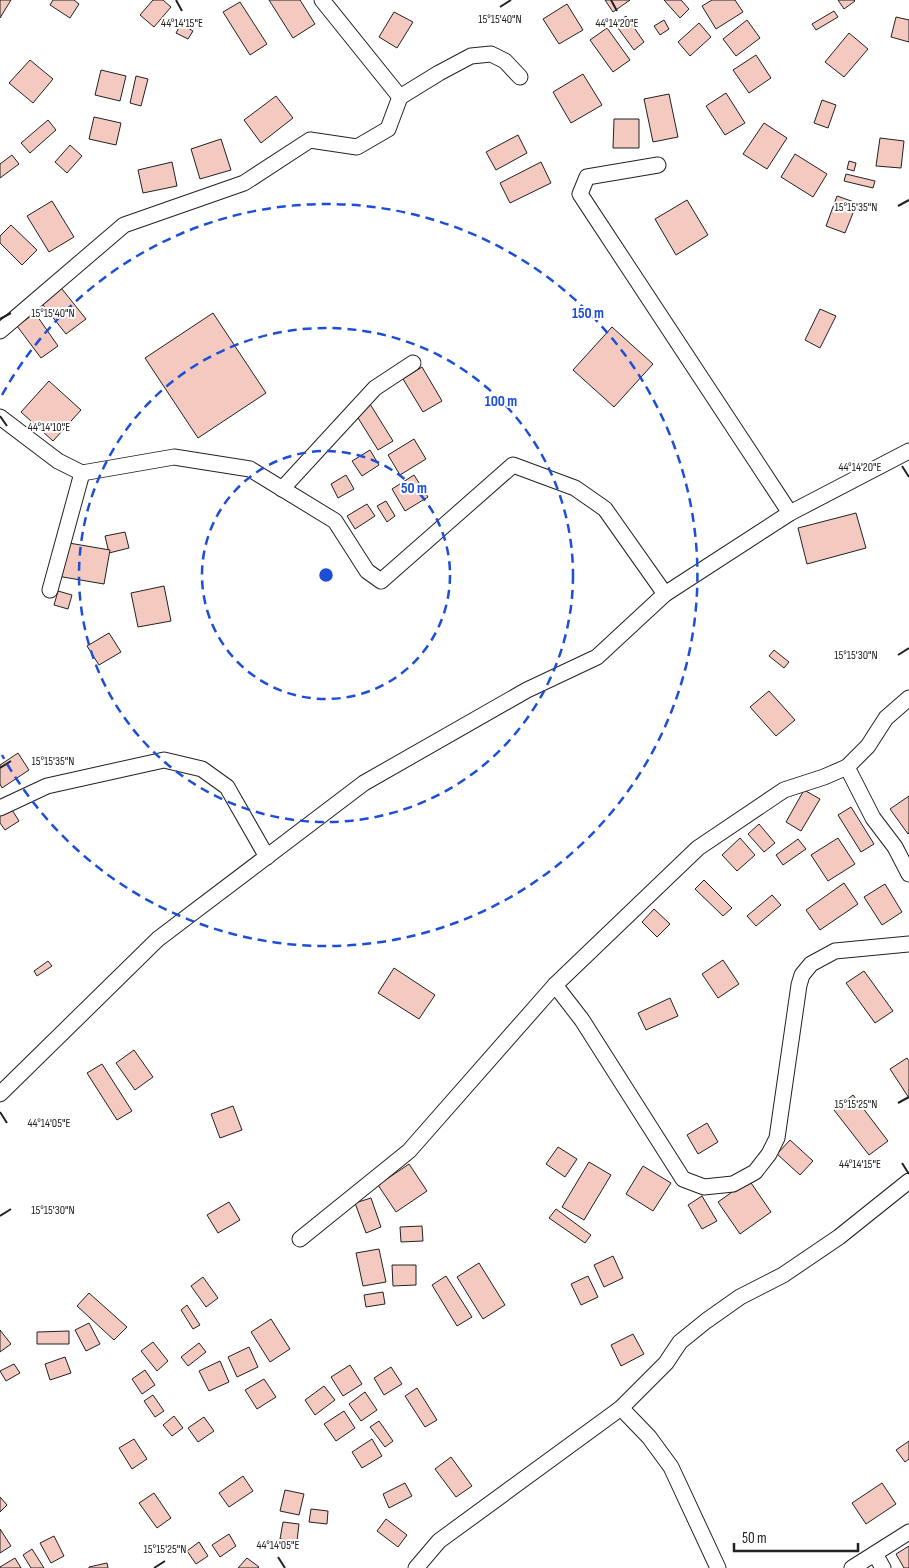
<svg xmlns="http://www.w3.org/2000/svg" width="909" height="1568" font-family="'Sofia Sans Condensed',sans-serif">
	<rect width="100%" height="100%" fill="#fff"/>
	<!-- building -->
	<g fill="#f3c9c0" stroke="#222">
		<polygon points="0,0 11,0 0,18"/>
		<polygon points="53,0 74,0 79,4 70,18 50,5"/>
		<polygon points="153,0 163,0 171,7 154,27 140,15"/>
		<polygon points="269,0 300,0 315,24 293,38"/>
		<polygon points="605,0 630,0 613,12"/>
		<polygon points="664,0 681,0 689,9 680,18"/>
		<polygon points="712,0 735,0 743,12 716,29 702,6"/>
		<polygon points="838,0 854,0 855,1 844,9"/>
		<polygon points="240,2 267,44 250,55 223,12"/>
		<polygon points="567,4 583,30 559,44 543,19"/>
		<polygon points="834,11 838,17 816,30 812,24"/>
		<polygon points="394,12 413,22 397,48 379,37"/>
		<polygon points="626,16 644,42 634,50 615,24"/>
		<polygon points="896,17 909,20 909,42 891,37"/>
		<polygon points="664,20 669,29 660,35 654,26"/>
		<polygon points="747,20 760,38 736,56 723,39"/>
		<polygon points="699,23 711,37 690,56 678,42"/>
		<polygon points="181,24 193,31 188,39 176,33"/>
		<polygon points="607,28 630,60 613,72 590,40"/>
		<polygon points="849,33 868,49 844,77 825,62"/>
		<polygon points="756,55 771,78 749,93 733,70"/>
		<polygon points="30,60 53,79 33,103 9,83"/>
		<polygon points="101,70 126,76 120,101 95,95"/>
		<polygon points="583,74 602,105 571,123 553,92"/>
		<polygon points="136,76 148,79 141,106 130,103"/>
		<polygon points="726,93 745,123 725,135 706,106"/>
		<polygon points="669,94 678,137 653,142 644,99"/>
		<polygon points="276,96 293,118 261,143 244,120"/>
		<polygon points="822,100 836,105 828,128 814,123"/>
		<polygon points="94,117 121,123 116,145 89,139"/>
		<polygon points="614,119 639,119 639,148 613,148"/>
		<polygon points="48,120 56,130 30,153 21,143"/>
		<polygon points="764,123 787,138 767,169 743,154"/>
		<polygon points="518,135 527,153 496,170 486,152"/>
		<polygon points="880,138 904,141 901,168 876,166"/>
		<polygon points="221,139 231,170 200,179 191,149"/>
		<polygon points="70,145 82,156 67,173 55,162"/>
		<polygon points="795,154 827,174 813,197 781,177"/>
		<polygon points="12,155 19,164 0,178 0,164"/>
		<polygon points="849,161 856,163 854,171 847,169"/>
		<polygon points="172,162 177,186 143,193 138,170"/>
		<polygon points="541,162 551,183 510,203 500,183"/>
		<polygon points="846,174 875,181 873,188 844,181"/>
		<polygon points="837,196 857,203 845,233 826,226"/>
		<polygon points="687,200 708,235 676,255 655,219"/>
		<polygon points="52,201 74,237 49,252 27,216"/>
		<polygon points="11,225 37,250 22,265 0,243 0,236"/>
		<polygon points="58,284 86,319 66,334 39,300"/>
		<polygon points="820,309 836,316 820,348 805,340"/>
		<polygon points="35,313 58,346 41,358 17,326"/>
		<polygon points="213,313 266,393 198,438 145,358"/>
		<polygon points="612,327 653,364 614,407 573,370"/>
		<polygon points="422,367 442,401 423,412 403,379"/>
		<polygon points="49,381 81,410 53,441 21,412"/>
		<polygon points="365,396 393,441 378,450 350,405"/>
		<polygon points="414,439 426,459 400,475 388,455"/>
		<polygon points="370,450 379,465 362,476 352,461"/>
		<polygon points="346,475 354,489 338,498 331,484"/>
		<polygon points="414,475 428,497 405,511 392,489"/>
		<polygon points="386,501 395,516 387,522 377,506"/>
		<polygon points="367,504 375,516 355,529 347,516"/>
		<polygon points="856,513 866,548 807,564 798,528"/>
		<polygon points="125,532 129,548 109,553 105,536"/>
		<polygon points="63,542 110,550 104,584 57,576"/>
		<polygon points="164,586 171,621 138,627 131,593"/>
		<polygon points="58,591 72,595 68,609 54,605"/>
		<polygon points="109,633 121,652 99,665 87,646"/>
		<polygon points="774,650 789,662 784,668 769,656"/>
		<polygon points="769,691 795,720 776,736 750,707"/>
		<polygon points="18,753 29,770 2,788 0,784 0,765"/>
		<polygon points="804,790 820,799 801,831 786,822"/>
		<polygon points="909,796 909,833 908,834 890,809"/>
		<polygon points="9,805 19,821 5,830 0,823 0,811"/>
		<polygon points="851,807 874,844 861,852 838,815"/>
		<polygon points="759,824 775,843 764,852 748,834"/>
		<polygon points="740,838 755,855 737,871 722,855"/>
		<polygon points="838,838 855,864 828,881 811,855"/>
		<polygon points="798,839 806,849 783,865 776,855"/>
		<polygon points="704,880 732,908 723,916 695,889"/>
		<polygon points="844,883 858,904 820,930 806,910"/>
		<polygon points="885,884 902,912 882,925 864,897"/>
		<polygon points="772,895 781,905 756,926 747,916"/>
		<polygon points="654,909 670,924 657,937 642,922"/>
		<polygon points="723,960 739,984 718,998 702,974"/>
		<polygon points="48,961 52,966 37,976 34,971"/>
		<polygon points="394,968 435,995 419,1019 378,993"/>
		<polygon points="864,971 893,1011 875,1023 846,983"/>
		<polygon points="670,998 678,1016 646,1030 638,1013"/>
		<polygon points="134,1050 153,1077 135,1090 116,1063"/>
		<polygon points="907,1058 909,1061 909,1098 890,1069"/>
		<polygon points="102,1064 132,1111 117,1120 87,1073"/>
		<polygon points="853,1095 888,1141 869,1155 834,1110"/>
		<polygon points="233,1106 242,1130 220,1138 211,1114"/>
		<polygon points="707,1123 718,1142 698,1154 687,1135"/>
		<polygon points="790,1140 813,1161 800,1175 777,1154"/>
		<polygon points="558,1147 577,1159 565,1177 546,1164"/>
		<polygon points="589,1162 611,1175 584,1220 562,1207"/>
		<polygon points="409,1164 427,1191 396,1212 378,1185"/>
		<polygon points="643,1166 671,1183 653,1211 626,1194"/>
		<polygon points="749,1180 771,1212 740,1234 718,1202"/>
		<polygon points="702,1196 717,1221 702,1229 688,1205"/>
		<polygon points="371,1198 381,1227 366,1233 355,1203"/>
		<polygon points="229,1202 240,1220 218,1233 207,1215"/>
		<polygon points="556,1209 591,1235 585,1243 549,1218"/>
		<polygon points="422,1226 423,1241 401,1242 400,1227"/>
		<polygon points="379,1249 386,1282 363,1286 356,1253"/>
		<polygon points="613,1256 623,1278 604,1287 594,1265"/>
		<polygon points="479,1263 505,1305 483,1319 457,1277"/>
		<polygon points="392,1265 416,1265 416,1285 393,1286"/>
		<polygon points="446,1276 472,1317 457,1326 432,1285"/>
		<polygon points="588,1276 598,1297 581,1305 571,1284"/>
		<polygon points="203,1277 218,1298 206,1307 191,1286"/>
		<polygon points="383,1292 385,1304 366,1307 364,1295"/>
		<polygon points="89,1293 127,1327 114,1340 77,1306"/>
		<polygon points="187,1305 200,1325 193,1329 181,1310"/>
		<polygon points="271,1319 290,1349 270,1362 251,1332"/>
		<polygon points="89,1323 100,1344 86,1351 75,1330"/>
		<polygon points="0,1330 11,1344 0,1352"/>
		<polygon points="69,1331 69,1344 37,1344 37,1332"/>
		<polygon points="633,1334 644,1354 621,1366 611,1345"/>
		<polygon points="153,1342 168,1361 157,1371 141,1351"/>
		<polygon points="199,1343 206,1352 188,1366 181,1357"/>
		<polygon points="249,1347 258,1367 237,1377 228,1357"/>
		<polygon points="65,1357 71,1373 50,1380 45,1364"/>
		<polygon points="220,1361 229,1382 209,1391 199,1371"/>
		<polygon points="14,1364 20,1373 6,1381 0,1371"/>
		<polygon points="350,1365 362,1384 343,1396 331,1377"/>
		<polygon points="391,1367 402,1384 384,1395 374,1378"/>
		<polygon points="145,1370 155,1385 142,1394 132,1379"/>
		<polygon points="264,1379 276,1397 257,1409 245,1390"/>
		<polygon points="324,1386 335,1400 315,1415 305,1400"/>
		<polygon points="417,1388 437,1420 425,1427 405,1396"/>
		<polygon points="365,1392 377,1410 361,1421 349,1404"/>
		<polygon points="153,1395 164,1411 155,1417 144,1401"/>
		<polygon points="344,1411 355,1428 336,1441 324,1424"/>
		<polygon points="174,1416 183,1428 172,1436 163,1425"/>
		<polygon points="204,1417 214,1431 198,1442 188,1428"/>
		<polygon points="379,1421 393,1441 385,1447 370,1427"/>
		<polygon points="134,1439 147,1459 132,1469 119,1448"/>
		<polygon points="372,1439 382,1456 362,1468 352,1452"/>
		<polygon points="909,1441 909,1459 905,1462 896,1450"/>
		<polygon points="451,1457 472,1486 456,1497 435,1469"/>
		<polygon points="243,1476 253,1491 229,1507 219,1493"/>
		<polygon points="405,1483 412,1496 389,1508 383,1494"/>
		<polygon points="882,1483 896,1504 866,1524 852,1503"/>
		<polygon points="285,1490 304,1494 299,1515 280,1511"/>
		<polygon points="154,1493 171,1518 157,1528 139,1503"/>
		<polygon points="0,1497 7,1505 0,1512"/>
		<polygon points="311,1509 328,1511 327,1524 309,1522"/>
		<polygon points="386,1519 407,1535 398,1547 377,1531"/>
		<polygon points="283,1522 299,1524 297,1541 280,1539"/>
		<polygon points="0,1529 11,1546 0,1553"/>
		<polygon points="229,1534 236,1546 220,1557 212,1545"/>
		<polygon points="54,1536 64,1556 51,1563 40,1543"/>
		<polygon points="199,1542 208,1556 196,1564 187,1551"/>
		<polygon points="909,1546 909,1568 904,1568 896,1554"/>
		<polygon points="32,1549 44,1568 31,1568 23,1555"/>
		<polygon points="15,1558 21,1568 0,1568 0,1567"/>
		<polygon points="247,1558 259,1567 258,1568 238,1568"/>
		<polygon points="107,1563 108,1568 89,1568 89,1567"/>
	</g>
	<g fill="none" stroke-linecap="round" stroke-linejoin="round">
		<defs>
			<g id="minor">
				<polyline points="322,0 400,97"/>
				<polyline points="658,165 587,177 580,194 790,513"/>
				<polyline points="0,331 124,225 244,183 310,140 357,147 388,129 400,97 439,73 471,56 491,54 505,61 520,77"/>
				<polyline points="0,417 58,461 82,473 50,590"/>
				<polyline points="82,473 174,457 250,469 335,521 367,571 381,581 513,465 575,488 605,509 665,594"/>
				<polyline points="282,489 375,388 413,363"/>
				<polyline points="847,767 873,818 895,847 909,874"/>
				<polyline points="0,808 47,786 164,760 202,769 227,787 267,857"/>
				<polyline points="555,985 582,1020 683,1179 704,1187 733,1184 755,1172 769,1154 777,1138 799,985 802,975 811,964 835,951 909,944"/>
				<polyline points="0,1094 158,939 364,783 527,690 597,657 665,594 790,513 909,451"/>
				<polyline points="300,1239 409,1151 555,985 698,848 784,790 824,777 847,767 868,746 886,718 909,698"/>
				<polyline points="621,1408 649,1437 671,1467 718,1568"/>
				<polyline points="875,1554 883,1568"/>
				<polyline points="416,1568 439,1541 621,1408 666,1363 680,1342 706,1321 740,1297 783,1275 839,1237 909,1181"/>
				<polyline points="852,1568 909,1532"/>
			</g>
		</defs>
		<!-- minor casing -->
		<use href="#minor" stroke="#222" stroke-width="17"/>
		<!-- minor -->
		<use href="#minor" stroke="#fff" stroke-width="15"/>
	</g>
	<!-- ticks -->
	<path fill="none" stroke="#222" stroke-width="2" d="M 176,0 L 182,11M 611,0 L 617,11M 500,7 L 511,0M 898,206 L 909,200M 0,319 L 11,313M 0,416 L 7,426M 902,466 L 909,477M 898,655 L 909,648M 0,768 L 11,761M 898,1103 L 909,1097M 0,1112 L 7,1123M 902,1163 L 909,1174M 0,1216 L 11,1209M 278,1557 L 285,1568M 154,1568 L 165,1561"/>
	<!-- distance rings -->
	<g fill="none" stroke="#1d4ed8" stroke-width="2.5" stroke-dasharray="9 6">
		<circle cx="326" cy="575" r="124"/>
		<circle cx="326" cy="575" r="247"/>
		<path d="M2 395A371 371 0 1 1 2 755"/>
	</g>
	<g font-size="12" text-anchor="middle" fill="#222" stroke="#fff" stroke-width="4" stroke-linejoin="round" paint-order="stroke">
		<text x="500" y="23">15°15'40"N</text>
		<text x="182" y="27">44°14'15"E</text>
		<text x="617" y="27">44°14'20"E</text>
		<text x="856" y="211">15°15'35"N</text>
		<text x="53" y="317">15°15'40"N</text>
		<text x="49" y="431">44°14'10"E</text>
		<text x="860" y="471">44°14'20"E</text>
		<text x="856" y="659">15°15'30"N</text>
		<text x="53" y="765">15°15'35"N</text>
		<text x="856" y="1108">15°15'25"N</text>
		<text x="49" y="1127">44°14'05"E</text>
		<text x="860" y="1168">44°14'15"E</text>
		<text x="53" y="1214">15°15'30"N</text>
		<text x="278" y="1549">44°14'05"E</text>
		<text x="165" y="1553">15°15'25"N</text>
	</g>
	<circle cx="326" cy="575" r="8" fill="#1d4ed8" stroke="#fff" stroke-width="2.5"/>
	<g font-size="15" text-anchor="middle" font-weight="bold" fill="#1d4ed8" stroke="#fff" stroke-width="4" stroke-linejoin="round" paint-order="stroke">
		<text x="588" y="318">150 m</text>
		<text x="501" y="406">100 m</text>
		<text x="414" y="493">50 m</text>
	</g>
	<!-- scale -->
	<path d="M734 1543v8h124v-8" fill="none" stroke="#222222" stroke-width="2.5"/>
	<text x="742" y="1543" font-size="15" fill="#222222" stroke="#ffffff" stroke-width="4" paint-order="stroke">50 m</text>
</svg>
